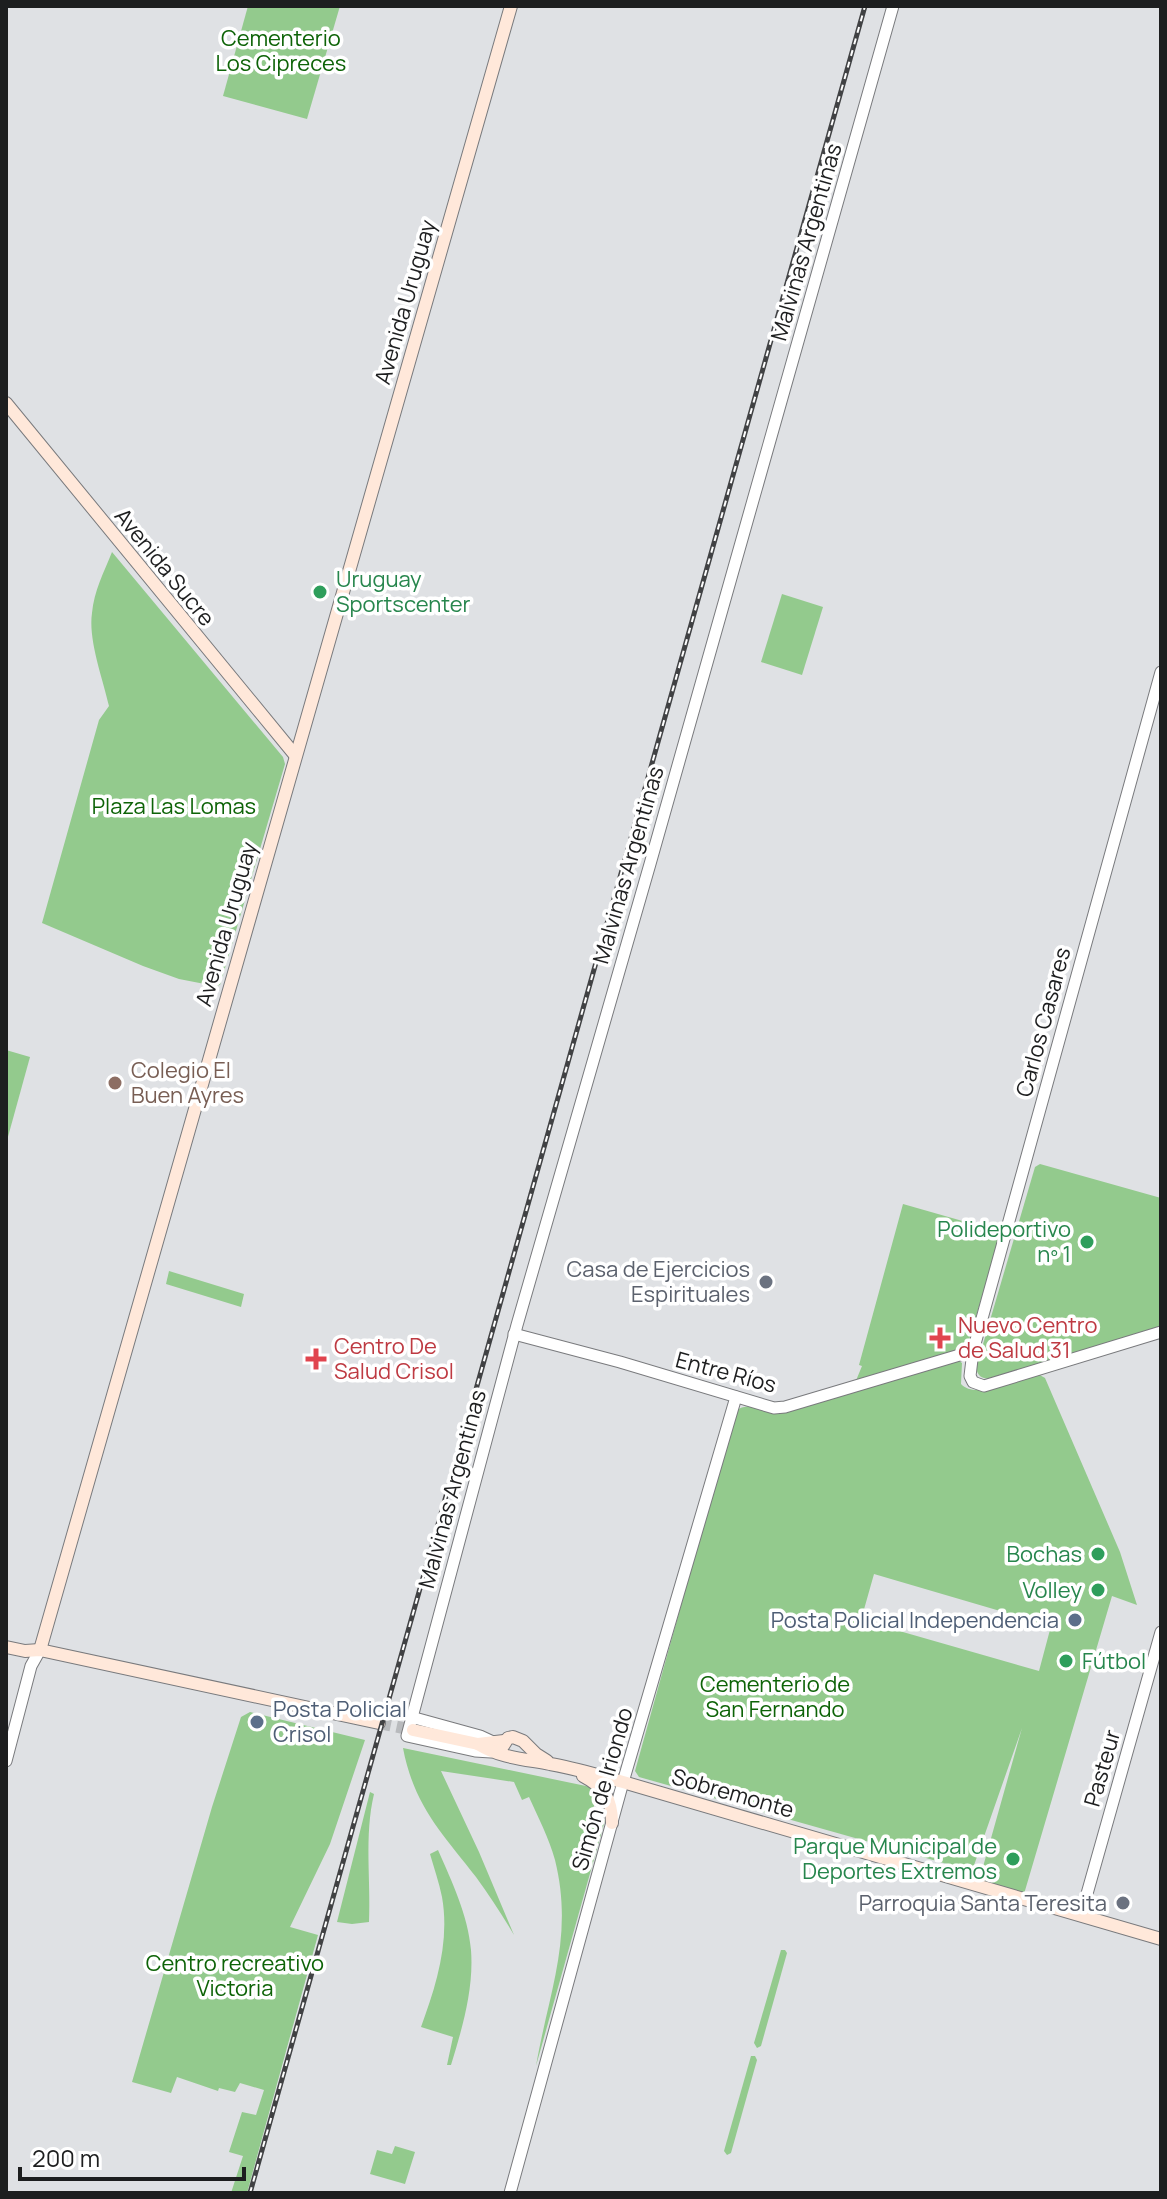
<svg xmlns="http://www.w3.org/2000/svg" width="1167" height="2199" font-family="Manrope,sans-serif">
	<rect width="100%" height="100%" fill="#dfe1e4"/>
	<!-- green -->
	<g fill="#93ca8d" fill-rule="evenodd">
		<polygon points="248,6 340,6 307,119 223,96"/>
		<path d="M 112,552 L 283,757 L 285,764 L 220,985 L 215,986 L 179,979 L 143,966 L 42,923 L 99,720 L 109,706 C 103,679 88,640 92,613 C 94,591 104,572 112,552 Z"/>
		<polygon points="782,594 823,607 802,675 761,662"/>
		<polygon points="6,1050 30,1057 6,1144"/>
		<path d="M 1040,1164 L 1161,1198 L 1161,1326 L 989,1379 C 981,1378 978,1376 976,1368 L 1035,1167 Z"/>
		<polygon points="903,1204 1001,1232 967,1347 855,1383 862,1366 859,1365"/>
		<polygon points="169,1271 244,1294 241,1307 166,1284"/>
		<path d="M 958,1360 L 962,1363 L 961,1384 C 975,1400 1019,1380 1038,1374 L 1045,1378 L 1120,1552 L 1137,1605 L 1112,1596 L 1024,1894 L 979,1881 L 1022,1728 L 972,1871 L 639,1777 L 635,1771 L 735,1411 C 750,1400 764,1412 780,1413 ZM 874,1574 L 1051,1626 L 1039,1671 L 861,1620 Z"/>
		<polygon points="250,1712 365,1740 330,1844 290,1927 318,1935 247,2193 231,2193 243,2156 229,2152 242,2112 256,2115 264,2090 240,2083 235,2092 219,2088 218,2091 177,2077 171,2093 132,2082 212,1807 241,1717"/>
		<path d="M 403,1748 L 586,1786 L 593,1788 L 598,1793 L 591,1815 L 605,1820 L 536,2066 C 549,1991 574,1937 555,1860 C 549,1838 538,1817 529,1797 L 522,1800 L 514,1782 L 441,1771 L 479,1852 L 514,1935 C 502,1915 490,1896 476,1877 C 442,1833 414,1806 403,1748 Z"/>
		<path d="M 370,1792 L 374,1794 C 364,1836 371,1880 369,1922 L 352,1924 L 337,1922 Z"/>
		<path d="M 438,1850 C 452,1882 468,1915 471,1950 C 474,1989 462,2029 451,2065 L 447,2065 L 453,2037 L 421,2027 C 436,1986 450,1942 442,1897 C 439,1882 434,1868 430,1854 Z"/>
		<polygon points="781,1950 785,1950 787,1953 761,2046 757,2048 754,2043"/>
		<polygon points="751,2056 755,2056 757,2060 731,2153 727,2155 724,2151"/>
		<polygon points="395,2146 415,2152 405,2184 370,2174 377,2150 392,2154"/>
	</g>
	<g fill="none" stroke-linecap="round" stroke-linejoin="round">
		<!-- secondary-tunnel -->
		<polyline stroke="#b8babd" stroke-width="12" stroke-dasharray="12 6" stroke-linecap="butt" points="379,1723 413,1730"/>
		<defs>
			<g id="tertiary">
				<polyline points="1161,672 973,1351 970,1376 973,1382 984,1386 1161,1332"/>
				<polyline points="514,1334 620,1362 774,1408 785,1407 973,1351"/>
				<polyline points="411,1717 480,1736 495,1743"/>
				<polyline points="491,1752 475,1751 407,1736 517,1325 650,864 893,6"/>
				<polyline points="6,1761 31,1666 40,1650"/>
				<polyline points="1081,1915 1161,1632"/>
				<polyline points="510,2193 623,1782 736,1397"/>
			</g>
			<g id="secondary">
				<polyline points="6,403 295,755"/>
				<polyline points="6,1647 25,1651 40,1650 379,1723"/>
				<polyline points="40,1650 511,6"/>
				<polyline points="413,1730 478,1744 504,1741"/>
				<path d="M 478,1744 C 501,1758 524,1759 550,1764 C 575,1768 599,1776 623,1782 L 1161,1939"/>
				<polyline points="503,1746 508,1738 513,1737 523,1741 536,1754 547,1761"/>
				<path d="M 583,1776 C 604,1787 612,1799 612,1823"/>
			</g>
		</defs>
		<!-- tertiary casing -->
		<use href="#tertiary" stroke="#797a7d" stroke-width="13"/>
		<!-- secondary casing -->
		<use href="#secondary" stroke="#797a7d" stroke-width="14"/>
		<!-- tertiary -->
		<use href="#tertiary" stroke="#fff" stroke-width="11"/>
		<!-- secondary -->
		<use href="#secondary" stroke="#ffe8da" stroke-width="12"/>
		<defs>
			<polyline id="rail" points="250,2193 865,6"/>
		</defs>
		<!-- rail casing -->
		<use href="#rail" stroke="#414244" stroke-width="5"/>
		<!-- rail -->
		<use href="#rail" stroke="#fff" stroke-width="2" stroke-dasharray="6" stroke-linecap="butt"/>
	</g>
	<!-- markers -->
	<g fill="#2e9e5b" stroke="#fff" stroke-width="3">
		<circle cx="320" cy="592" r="8"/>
		<circle cx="1087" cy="1242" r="8"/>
		<circle cx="1098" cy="1554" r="8"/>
		<circle cx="1098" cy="1590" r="8"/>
		<circle cx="1066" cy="1661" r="8"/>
		<circle cx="1013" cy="1859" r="8"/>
	</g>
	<circle fill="#8d6e63" stroke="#fff" stroke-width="3" cx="115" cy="1083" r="8"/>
	<g fill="#6b7280" stroke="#fff" stroke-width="3">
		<circle cx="766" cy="1282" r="8"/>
		<circle cx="1123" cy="1903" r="8"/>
	</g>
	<g fill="#e0444e" stroke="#fff" stroke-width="3">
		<path d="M936 1326h8v8h8v8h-8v8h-8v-8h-8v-8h8z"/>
		<path d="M312 1347h8v8h8v8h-8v8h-8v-8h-8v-8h8z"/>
	</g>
	<g fill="#5c6f8a" stroke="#fff" stroke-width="3">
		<circle cx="1075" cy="1620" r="8"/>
		<circle cx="257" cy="1722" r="8"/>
	</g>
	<g text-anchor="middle" stroke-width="7" stroke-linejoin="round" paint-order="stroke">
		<!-- park labels -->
		<g font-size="22" fill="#0d6307" stroke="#fff">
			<text x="281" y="46">Cementerio<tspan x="281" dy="25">Los Cipreces</tspan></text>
			<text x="174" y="814">Plaza Las Lomas</text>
			<text x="775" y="1692">Cementerio de<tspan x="775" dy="25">San Fernando</tspan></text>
			<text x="235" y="1971">Centro recreativo<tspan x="235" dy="25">Victoria</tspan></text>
		</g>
		<!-- street labels -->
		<g font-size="22" fill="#1d1e1f" stroke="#fff">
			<text transform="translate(806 242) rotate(-74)" y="8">Malvinas Argentinas</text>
			<text transform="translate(405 302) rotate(-74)" y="8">Avenida Uruguay</text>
			<text transform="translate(165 567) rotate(51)" y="8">Avenida Sucre</text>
			<text transform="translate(628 865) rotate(-74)" y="8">Malvinas Argentinas</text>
			<text transform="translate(226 924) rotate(-74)" y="8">Avenida Uruguay</text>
			<text transform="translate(1043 1022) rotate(-75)" y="8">Carlos Casares</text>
			<text transform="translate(726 1372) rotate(15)" y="8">Entre Ríos</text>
			<text transform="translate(452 1489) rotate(-75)" y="8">Malvinas Argentinas</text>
			<text transform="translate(1102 1768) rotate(-74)" y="8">Pasteur</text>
			<text transform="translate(602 1789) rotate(-74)" y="8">Simón de Iriondo</text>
			<text transform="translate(733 1793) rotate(16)" y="8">Sobremonte</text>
		</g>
		<!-- leisure labels -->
		<g font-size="22" fill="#27864d" stroke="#fff" text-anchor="end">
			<text x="336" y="587" text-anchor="start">Uruguay<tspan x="336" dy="25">Sportscenter</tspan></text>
			<text x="1071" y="1237">Polideportivo<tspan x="1071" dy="25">nº 1</tspan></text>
			<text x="1082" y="1562">Bochas</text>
			<text x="1082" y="1598">Volley</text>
			<text x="1082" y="1669" text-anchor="start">Fútbol</text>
			<text x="997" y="1854">Parque Municipal de<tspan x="997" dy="25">Deportes Extremos</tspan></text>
		</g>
		<!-- education labels -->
		<g font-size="22" fill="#785e54" stroke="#fff" text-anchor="start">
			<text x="131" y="1078">Colegio El<tspan x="131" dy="25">Buen Ayres</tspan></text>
		</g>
		<!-- worship labels -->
		<g font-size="22" fill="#5b616d" stroke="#fff" text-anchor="end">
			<text x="750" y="1277">Casa de Ejercicios<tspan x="750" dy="25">Espirituales</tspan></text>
			<text x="1107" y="1911">Parroquia Santa Teresita</text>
		</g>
		<!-- health labels -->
		<g font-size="22" fill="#be3a42" stroke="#fff" text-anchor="start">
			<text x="958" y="1333">Nuevo Centro<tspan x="958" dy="25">de Salud 31</tspan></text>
			<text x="334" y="1354">Centro De<tspan x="334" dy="25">Salud Crisol</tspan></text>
		</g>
		<!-- service labels -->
		<g font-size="22" fill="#4e5e75" stroke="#fff" text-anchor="end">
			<text x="1059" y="1628">Posta Policial Independencia</text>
			<text x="273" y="1717" text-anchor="start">Posta Policial<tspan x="273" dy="25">Crisol</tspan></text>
		</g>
	</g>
	<!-- border -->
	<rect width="1167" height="2199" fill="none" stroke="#1d1e1f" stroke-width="16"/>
	<!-- scale -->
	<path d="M20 2167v12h224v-12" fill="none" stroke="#1d1e1f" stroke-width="4"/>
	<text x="32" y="2167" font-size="24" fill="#1d1e1f" stroke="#ffffff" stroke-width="6" paint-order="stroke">200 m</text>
</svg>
